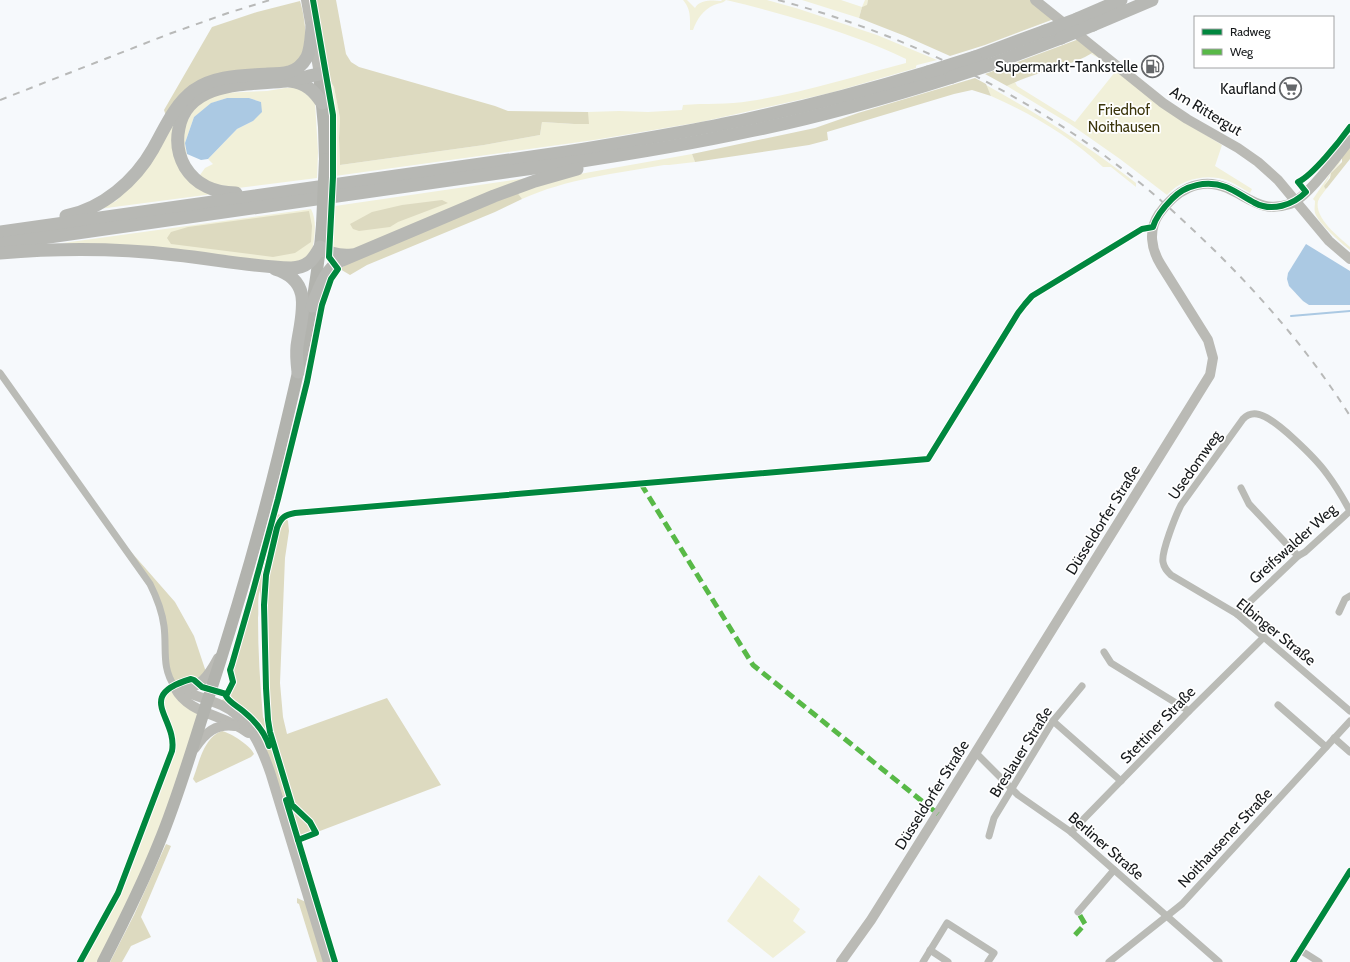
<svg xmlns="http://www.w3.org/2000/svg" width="1350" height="962" font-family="Cabin,sans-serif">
	<rect width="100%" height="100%" fill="#f6f9fc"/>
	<!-- green -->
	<g fill="#f1f0d9">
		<path d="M 683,0 L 687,0 L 695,8 C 699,0 712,0 721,1 L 722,0 L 767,0 L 799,9 L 877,35 L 937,60 L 917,65 L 916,66 L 916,68 L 830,93 L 701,122 L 594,140 L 335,176 L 334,112 L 328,77 L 334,87 L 340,118 L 339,138 L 340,165 L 484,145 L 540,135 L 542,122 L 574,124 L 588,124 L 588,112 L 619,111 L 648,112 L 682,110 L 683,105 C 705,103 728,105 750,101 C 803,93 855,76 906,63 L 906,59 C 878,45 848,35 818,25 C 787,16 757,7 726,0 C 722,4 718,3 714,5 C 703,10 697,19 693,30 L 690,30 C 690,18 691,9 683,0 Z"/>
		<polygon points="802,0 841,0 862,7 865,0 868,0 867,6 862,7 859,18"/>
		<path d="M 1094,52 L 1196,129 L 1222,145 L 1215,166 L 1252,189 L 1250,193 C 1240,187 1230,180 1218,178 C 1200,175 1179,181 1167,195 L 1120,159 L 1070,124 L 1007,86 L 1015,82 L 1017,86 L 1075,122 L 1115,72 L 1099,58 L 1091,54 Z"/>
		<path d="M 986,85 C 1039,114 1088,146 1136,183 L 1136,187 L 1111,167 L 1103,167 C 1069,136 1032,114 991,96 Z"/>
		<polygon points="298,87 315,102 318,152 317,178 238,188 209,183 200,175 205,168 213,164 208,159 237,129 253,121 261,102 249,98 227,98 212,103 194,117 185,143 188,162 182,142 185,125 197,104 219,93 267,91 285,88"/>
		<polygon points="178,113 173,146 213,194 99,209 116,201 155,156"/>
		<path d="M 692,154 L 695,162 L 669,165 L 664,165 C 617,173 566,179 522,199 L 517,192 L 574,175 Z"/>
		<path d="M 1342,156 C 1341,164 1337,166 1332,172 C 1329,176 1327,182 1324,186 L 1325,189 L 1327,188 C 1324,192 1320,196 1318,201 C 1314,218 1339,237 1350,247 L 1350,250 C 1341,243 1319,224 1315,213 C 1314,209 1315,205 1315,201 L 1313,199 Z"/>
		<polygon points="534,177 363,248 342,251 332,248 335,206"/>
		<path d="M 311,209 C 318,222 314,242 311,256 L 300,264 L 63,243 Z"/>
		<path d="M 174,685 L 204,711 L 177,792 L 103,962 L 80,962 L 118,893 L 171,754 C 178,727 145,706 174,685 Z"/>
		<polygon points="759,875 800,909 793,921 806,932 773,958 727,921"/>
	</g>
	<!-- forest -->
	<g fill="#dddac0" fill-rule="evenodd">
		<polygon points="315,0 336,0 346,54 351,62 359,67 495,106 508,111 588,112 589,124 574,124 542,122 540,135 484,145 340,165 339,138 340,118 334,87 328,77"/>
		<polygon points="868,0 1030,0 1054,19 985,45 950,56 905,36 859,18 862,7 867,5"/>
		<path d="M 300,1 C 304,13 309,45 303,56 C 301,59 298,61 296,63 L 166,116 L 164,110 L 212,27 L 257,12 Z"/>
		<path d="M 1079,39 L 1094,52 C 1068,68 1034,72 1007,86 L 985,74 Z"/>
		<polygon points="975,78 986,84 991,96 972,90 954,94 827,132 828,140 809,145 695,162 692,154 815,128 858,113"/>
		<polygon points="1350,147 1350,159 1327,188 1325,189 1324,186 1330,178 1331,173 1342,162 1342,156"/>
		<polygon points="517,192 522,199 495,212 367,265 350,275 340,269 347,264"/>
		<polygon points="442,200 448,203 398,222 390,227 359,231 353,229 350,224 372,212 402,205"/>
		<polygon points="309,211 312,226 311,242 295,253 273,257 171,244 167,238 171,232 188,227"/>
		<path d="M 274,513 L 284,516 L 288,521 L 289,531 L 285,558 L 280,683 L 283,717 L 287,734 L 387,698 L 441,785 L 291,842 L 260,748 L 220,704 L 233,682 L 230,670 L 232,664 ZM 260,590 L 264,692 L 266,723 L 263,717 C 260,684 258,651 258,618 C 259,609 257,598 260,590 Z"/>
		<polygon points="111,529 175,602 194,636 207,675 192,688 171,681 159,604"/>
		<path d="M 222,731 C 231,733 251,746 254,754 L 251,757 L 196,783 L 193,779 C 199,763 204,737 222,731 Z"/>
		<polygon points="166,844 171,846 141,917 151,937 131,946 122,962 110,962 134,915"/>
		<polygon points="297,898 306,902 324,962 317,962 299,904 297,903"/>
	</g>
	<!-- water -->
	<g fill="#abc9e3">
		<polygon points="227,98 249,98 261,102 262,112 253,121 237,129 208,159 201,160 187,154 185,143 194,117 211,103"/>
		<polygon points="1306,244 1350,271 1350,305 1309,305 1303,301 1289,286 1287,279 1288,273"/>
	</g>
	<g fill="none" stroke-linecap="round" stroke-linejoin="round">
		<!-- stream -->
		<polyline stroke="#abc9e3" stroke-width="2" points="1291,316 1350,311"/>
		<!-- street -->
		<g stroke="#babbb6" stroke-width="7">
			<path d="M 0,373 L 150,584 C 157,598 162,611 164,626 C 167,648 161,668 175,687"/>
			<polyline points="1241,488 1249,504 1298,556"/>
			<path d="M 1350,511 C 1343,498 1336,486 1327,474 C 1317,460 1274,416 1257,414 C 1251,413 1247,415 1243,419 L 1181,505 C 1176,515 1161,552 1163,562 C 1164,568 1167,571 1171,575 L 1237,614 L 1350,711"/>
			<polyline points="1339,612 1345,599 1350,596"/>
			<polyline points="1237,614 1298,556 1305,552 1350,511"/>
			<polyline points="1104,652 1111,663 1189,711"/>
			<polyline points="1278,705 1326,747"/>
			<polyline points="1053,721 1121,781"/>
			<polyline points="1334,738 1350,752"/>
			<polyline points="976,753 1018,795 1071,832 1219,962"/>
			<polyline points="1071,832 1189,711 1264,637"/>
			<polyline points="989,836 994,818 1053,721 1082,686"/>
			<polyline points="1078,912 1114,870"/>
			<polyline points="930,950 948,962"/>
			<polyline points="1300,950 1319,962"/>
			<polyline points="923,962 947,923 994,953 988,962"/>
			<polyline points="1109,962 1182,904 1350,721"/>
			<polyline points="1293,962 1350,871"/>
		</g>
		<!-- secondary -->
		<g stroke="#babab5" stroke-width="10">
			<polyline points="306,0 319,74"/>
			<polyline points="1035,0 1163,103 1187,119 1238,148 1258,162 1278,180 1329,241 1350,259"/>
			<path d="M 175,687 C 190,695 206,698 221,705 C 249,717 262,748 271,775 L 328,962"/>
			<path d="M 175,688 C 189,715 225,714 248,733"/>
			<path d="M 179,688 C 199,692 210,673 218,658"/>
			<path d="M 195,748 C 205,733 216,723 235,726"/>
			<path d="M 841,962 L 871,920 L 930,826 L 1210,375 L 1213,358 L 1208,340 L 1161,265 C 1151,249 1148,230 1159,214 C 1175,191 1199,176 1227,188 C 1250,198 1262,213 1290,204 C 1308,197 1337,156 1350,140"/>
		</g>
		<!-- primary -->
		<g stroke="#b2b3ae" stroke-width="12">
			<polyline points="319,74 324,127 325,159"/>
			<path d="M 103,962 C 123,923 143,883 159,843 C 179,795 193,745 209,696 C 235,616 259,535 279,453 C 297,378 316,303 322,225"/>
		</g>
		<!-- highway -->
		<g stroke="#b7b8b4" stroke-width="13">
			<polyline points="1077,19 1121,0"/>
			<polyline points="1093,25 1152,0"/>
			<polyline points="975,57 1045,31"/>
			<polyline points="989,65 1061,38"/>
			<path d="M 290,81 C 306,83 314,91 322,103"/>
			<path d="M 236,193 C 215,193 196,185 185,167 C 178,155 176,142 179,128 C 188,80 249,85 286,81 C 297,80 308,76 319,74"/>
			<path d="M 66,216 C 102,209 135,181 153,149 C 165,128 174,105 194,90 C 216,75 243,76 268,74 C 274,74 283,74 289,72 C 297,70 303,64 307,57 C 311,48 311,37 312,27"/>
			<path d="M 0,232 L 566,152 C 627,142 688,132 748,119 C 809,106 869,90 928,72"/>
			<path d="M 0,244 L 569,163 C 629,154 690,144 750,131 C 819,117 886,98 952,77"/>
			<path d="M 0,253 C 59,248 117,248 176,255 C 214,259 253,267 291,268 C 307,268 313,260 320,247 C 329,254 340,256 352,255"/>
			<path d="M 275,269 C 315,281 301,316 297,346 C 296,355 297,363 298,372"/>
			<path d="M 312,306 C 319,290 324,271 340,261 L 494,196 L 535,181 L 577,169"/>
		</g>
		<!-- rail -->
		<g stroke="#b8b9b8" stroke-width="2" stroke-dasharray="7 7" stroke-linecap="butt">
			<path d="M 778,0 C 909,35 1033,97 1139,182 C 1165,203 1188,225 1212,248 C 1264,299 1311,354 1350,416"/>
			<polyline points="0,100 169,34 228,13 270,0"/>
		</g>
		<!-- primary-bridge -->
		<polyline stroke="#b2b3ae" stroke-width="12" points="322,225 325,159"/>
		<!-- highway-bridge -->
		<g stroke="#b7b8b4" stroke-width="13">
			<polyline points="1045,31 1077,19"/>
			<polyline points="1061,38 1093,25"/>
			<polyline points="928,72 975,57"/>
			<polyline points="952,77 989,65"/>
		</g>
		<!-- quiet -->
		<g stroke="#58b947" stroke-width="5" stroke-dasharray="10 5" stroke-linecap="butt">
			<polyline points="641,484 753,665 938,814"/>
			<polyline points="1075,935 1085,924 1078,912"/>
		</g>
		<defs>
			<g id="cycleway">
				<path d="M 269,746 C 265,732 254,720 243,711 C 237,706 229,702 226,696 L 233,682 L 230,670 L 232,664 L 253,591 L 278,499 L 307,382 L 322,305 L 331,279 L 338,269 L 329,257 L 333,177 L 333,115 L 313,0"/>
				<polyline points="286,800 335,962"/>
				<path d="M 298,840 L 316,833 L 310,822 L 292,805 L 270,732 L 268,720 L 266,688 L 264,605 L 266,575 L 277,528 C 281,517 285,515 295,513 L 928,459 L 1018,313 L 1025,304 L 1032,296 L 1142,229 L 1153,227 C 1156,216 1164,207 1172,199 C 1185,185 1207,180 1226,187 C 1236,191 1245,198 1255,203 C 1272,212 1293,205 1306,192 L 1298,182 C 1312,176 1340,141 1350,127"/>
				<path d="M 80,962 L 118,893 L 172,751 C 178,718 133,696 191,679 L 194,680 L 202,687 L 226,694"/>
				<polyline points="1293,962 1350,871"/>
			</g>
		</defs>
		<!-- cycleway casing -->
		<use href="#cycleway" stroke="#fff" stroke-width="8"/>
		<!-- cycleway -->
		<use href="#cycleway" stroke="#00873e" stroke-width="6"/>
	</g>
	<!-- icons -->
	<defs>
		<symbol id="fuel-ring" viewBox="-11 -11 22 22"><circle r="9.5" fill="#fff" stroke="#64676a" stroke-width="1.5"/><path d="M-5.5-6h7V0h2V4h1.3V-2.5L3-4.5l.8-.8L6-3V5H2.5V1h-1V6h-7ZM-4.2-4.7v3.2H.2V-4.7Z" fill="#64676a"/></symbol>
		<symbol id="supermarket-ring" viewBox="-11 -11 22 22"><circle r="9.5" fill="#fff" stroke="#64676a" stroke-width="1.5"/><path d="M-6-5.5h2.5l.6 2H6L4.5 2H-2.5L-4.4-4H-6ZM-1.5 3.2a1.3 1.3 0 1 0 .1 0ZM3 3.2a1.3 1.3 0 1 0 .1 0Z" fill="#64676a"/></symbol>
	</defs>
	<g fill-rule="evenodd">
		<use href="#fuel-ring" x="1140" y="54" width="25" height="25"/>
		<use href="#supermarket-ring" x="1278" y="76" width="25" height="25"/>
	</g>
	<g text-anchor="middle" stroke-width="3.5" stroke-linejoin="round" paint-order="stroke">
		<!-- poi labels -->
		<g font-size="15" fill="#16191b" stroke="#fff" text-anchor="end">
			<text x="1138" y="72">Supermarkt-Tankstelle</text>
			<text x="1276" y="94">Kaufland</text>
		</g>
		<!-- park labels -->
		<g font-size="15" fill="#3b350b" stroke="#fff">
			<text x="1124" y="115">Friedhof<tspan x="1124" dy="17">Noithausen</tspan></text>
		</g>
		<!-- street labels -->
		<g font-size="15" fill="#16191b" stroke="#fff">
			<text transform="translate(1206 111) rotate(31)" y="5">Am Rittergut</text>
			<text transform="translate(1195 465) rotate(-55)" y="5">Usedomweg</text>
			<text transform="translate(1103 520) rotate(-58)" y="5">Düsseldorfer Straße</text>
			<text transform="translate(1293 544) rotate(-42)" y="5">Greifswalder Weg</text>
			<text transform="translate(1276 632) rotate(39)" y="5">Elbinger Straße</text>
			<text transform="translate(1158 725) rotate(-46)" y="5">Stettiner Straße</text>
			<text transform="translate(1021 752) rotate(-58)" y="5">Breslauer Straße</text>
			<text transform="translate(932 795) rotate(-58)" y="5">Düsseldorfer Straße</text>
			<text transform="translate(1225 838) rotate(-47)" y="5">Noithausener Straße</text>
			<text transform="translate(1106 846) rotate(41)" y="5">Berliner Straße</text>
		</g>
	</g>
	<!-- legend -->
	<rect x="1194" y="16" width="140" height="52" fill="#ffffff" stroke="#a2a3a4"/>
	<rect x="1202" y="29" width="20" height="6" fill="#00873e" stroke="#a2a3a4"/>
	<text x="1230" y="36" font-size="12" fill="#16191b">Radweg</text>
	<rect x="1202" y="49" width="20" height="6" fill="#58b947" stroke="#a2a3a4"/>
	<text x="1230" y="56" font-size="12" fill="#16191b">Weg</text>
</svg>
